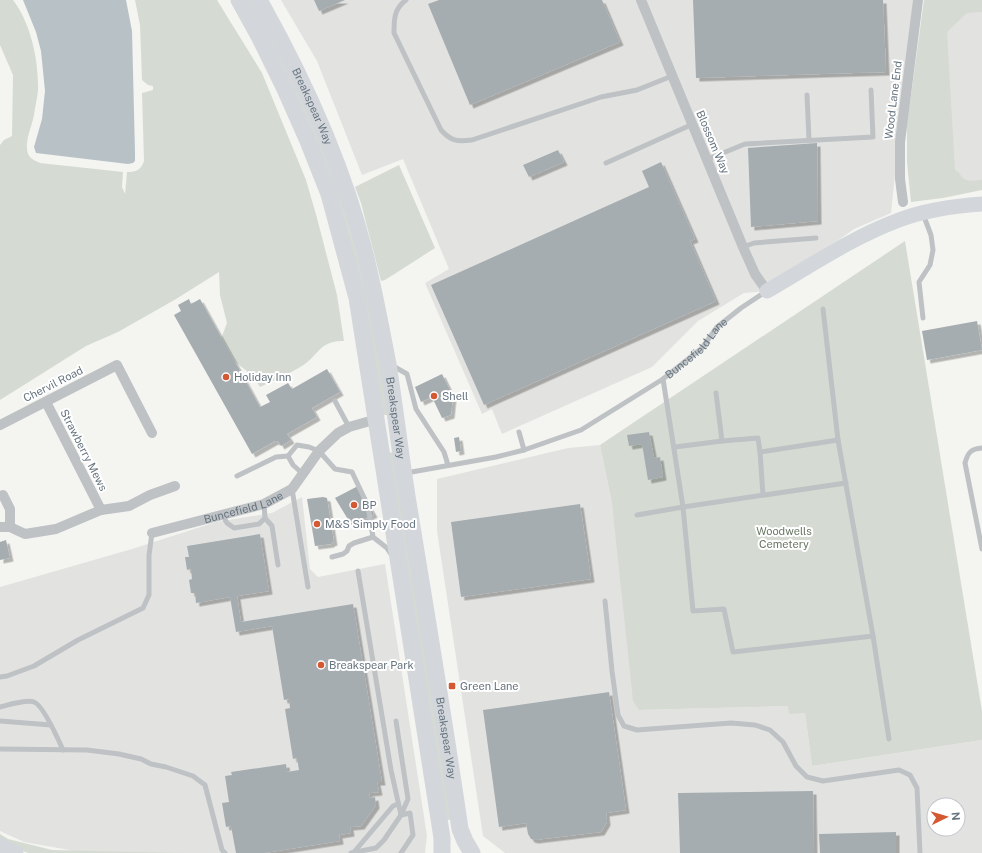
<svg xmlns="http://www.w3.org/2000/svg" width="982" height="853" font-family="'Public Sans',sans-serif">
	<defs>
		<filter id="shadow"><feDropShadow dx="3.5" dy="3.5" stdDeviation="0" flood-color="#0004"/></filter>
	</defs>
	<rect width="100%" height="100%" fill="#f4f4f1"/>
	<!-- built -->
	<g fill="#e2e3e1" fill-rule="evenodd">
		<polygon points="281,0 913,0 891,213 854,229 767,291 744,293 698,321 652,367 502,434 492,409 482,414 425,283 449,269 403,159 362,175 317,61"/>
		<polygon points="947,0 982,0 982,183 953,186 945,32"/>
		<path d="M 600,445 L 612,504 L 639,710 L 788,706 L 805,713 L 812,766 L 982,740 L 982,853 L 505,853 L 483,836 L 437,531 L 437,479 L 568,448 ZM 934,805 L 958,805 L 958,829 L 934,829 Z"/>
		<polygon points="302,497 310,569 318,577 385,564 427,836 425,853 155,853 75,851 24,842 0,831 0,587 132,549 216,522 272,513"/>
	</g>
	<!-- green -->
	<g fill="#d5dbd2">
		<path d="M 0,0 L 13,0 C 31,23 39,62 38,91 C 37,99 35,107 34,115 C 32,126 26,138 27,148 C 27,157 33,160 40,163 L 123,172 L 122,187 L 125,194 L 127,172 C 136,172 141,170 144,161 L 142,93 L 153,90 L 153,86 L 148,85 L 142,80 L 140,25 L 135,0 L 217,0 L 262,73 L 306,180 L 317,218 L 337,295 L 344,341 C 320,340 319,355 302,366 C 289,374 274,380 260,387 L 253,376 L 234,361 L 221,339 L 227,323 L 220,295 L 219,272 L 176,299 L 118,332 L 86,346 L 0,400 L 0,145 L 4,140 L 12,136 L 13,75 L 0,45 Z"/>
		<polygon points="244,0 253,0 265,21 333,169 368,296 389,415 382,415 351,251"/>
		<path d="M 924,0 L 982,0 L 982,12 L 967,13 L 947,32 L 955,170 C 959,172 959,173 962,177 C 967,183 975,180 982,180 L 982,190 L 943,198 L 911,202 L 907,162 L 907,125 Z"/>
		<polygon points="399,165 435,248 385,280 381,281 361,203 355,187"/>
		<polygon points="905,241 982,711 982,740 812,766 805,713 789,714 788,706 639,710 633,701 612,504 600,445"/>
		<polygon points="394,452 454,819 447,820 388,453"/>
		<polygon points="0,834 8,839 52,850 185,853 28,853 4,844 0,841"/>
	</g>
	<!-- water -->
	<polygon fill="#b8c2c6" points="23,0 126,0 132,31 135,153 135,161 133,163 128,164 36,153 34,147 42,119 45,91 41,51 36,32"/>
	<!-- building -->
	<g fill="#a6adb1" filter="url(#shadow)">
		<polygon points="314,0 345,0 319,11"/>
		<polygon points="439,0 602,0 620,42 470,105 428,4"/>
		<polygon points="693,0 883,0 886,72 696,78"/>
		<polygon points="817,143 818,221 751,227 748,148"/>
		<polygon points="558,150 564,162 529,177 523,165"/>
		<polygon points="661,162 695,239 690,241 716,301 484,405 431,285 649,187 642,171"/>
		<polygon points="189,299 191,304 200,299 260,407 270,402 266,395 288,383 292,389 327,369 340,392 312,408 317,417 287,434 291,440 281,446 278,441 276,442 275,441 252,454 174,315 181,311 178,305"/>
		<polygon points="977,321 982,350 927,360 922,331"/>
		<polygon points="442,374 453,396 451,415 442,418 432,397 421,402 415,387"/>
		<polygon points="649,432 654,458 660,457 663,477 648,480 642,444 629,446 627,435"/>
		<polygon points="459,437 461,451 456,452 454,438"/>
		<polygon points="358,486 374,514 352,526 335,498"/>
		<polygon points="323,497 327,498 334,542 331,543 331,544 315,546 307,499"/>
		<polygon points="580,504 591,579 461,597 451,522"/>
		<polygon points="260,534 269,591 237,596 241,622 353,604 382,782 377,782 379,792 369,793 370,798 375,797 376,805 361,826 350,827 351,833 339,835 340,841 264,853 236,853 231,826 226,827 222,803 229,802 225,776 232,775 231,772 286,764 287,772 299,770 297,758 293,759 285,709 290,708 289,699 284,700 272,626 236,632 230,597 196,603 195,593 191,593 189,580 192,579 191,569 187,570 185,557 189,557 187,546"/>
		<polygon points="6,540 10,558 0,560 0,542"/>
		<polygon points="609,692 626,810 606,813 607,822 601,832 535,840 531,839 528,834 526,823 499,827 483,710"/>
		<polygon points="813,791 814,853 680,853 678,793"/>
		<polygon points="896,832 896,853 820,853 819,834"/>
	</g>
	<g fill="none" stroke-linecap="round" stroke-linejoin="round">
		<!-- lane -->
		<g stroke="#bec2c5" stroke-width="5">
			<path d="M 406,0 C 394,9 394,19 394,33 L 441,130 C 451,141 457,142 472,140 L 601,97 L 637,90 L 672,76"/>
			<polyline points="807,95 809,140"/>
			<polyline points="708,159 745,144 873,137 871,90"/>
			<polyline points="606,163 693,124"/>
			<polyline points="923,214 931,235 933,250 930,265 919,282 923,318"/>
			<polyline points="743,247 754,243 816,238"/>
			<polyline points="823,309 838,440 873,636 889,739"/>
			<polyline points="393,366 407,374 416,409 444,452 448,465"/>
			<polyline points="663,379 683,507 693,611 724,609 733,652 873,636"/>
			<polyline points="716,393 722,441"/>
			<polyline points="335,401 349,427"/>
			<polyline points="519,432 524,450"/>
			<polyline points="675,447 722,441 758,438 760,452 763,495"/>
			<path d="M 982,448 C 971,449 968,452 965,463 L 982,549"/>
			<polyline points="760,452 838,440"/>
			<path id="s1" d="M 406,473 L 496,457 L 524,450 L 581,430 L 663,379 L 702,348 L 717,327 L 741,308 L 765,292"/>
			<polyline points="303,474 293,465 288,456 297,445 309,447 319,451 335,469 352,472 368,506 373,537 387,548 391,554"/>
			<polyline points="237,476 276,457 288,456"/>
			<polyline points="292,489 308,587"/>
			<polyline points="222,514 227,523 234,528 259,524 265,518 264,504"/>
			<polyline points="637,515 683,507 846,483"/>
			<polyline points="265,518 272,526 278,565"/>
			<polyline points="332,557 343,554 347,551 349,546 354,543 373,537"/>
			<polyline points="605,601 612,671 618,715 624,726 637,730 731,723 755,725 770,730 783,742 796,766 807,777 823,781 899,770 910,775 917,788 920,853"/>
			<polyline points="0,677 7,676 34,666 78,640 143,608 149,595 149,555 152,533"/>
			<path d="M 0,707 C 8,705 27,699 34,702 C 43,705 59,741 63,750"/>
			<polyline points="0,721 51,725"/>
			<polyline points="396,721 408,799 401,815"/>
			<polyline points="0,749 87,750 119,754 141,759 151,764 166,767 193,776 205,785 222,850 225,853"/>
			<polyline points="401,815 410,813 413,835 401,853"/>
			<polyline points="354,852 393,806 398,804"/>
			<polyline points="351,853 376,848 384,840 401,815 391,770 358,571"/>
		</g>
		<!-- street -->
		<g stroke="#bec2c5" stroke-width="10">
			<polyline points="641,0 743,247 755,274 767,291"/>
			<polyline points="903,202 900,179 900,142 918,0"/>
			<polyline points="46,402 101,510"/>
			<polyline points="0,425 117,365 152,433"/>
			<polyline points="3,495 10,509 10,527"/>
			<polyline points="0,527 10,527 25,534 56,529 101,510 129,506 150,495 175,486"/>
			<path id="s2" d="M 152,533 L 264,504 L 292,489 L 319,451 L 338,433 L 349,427 L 377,419"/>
		</g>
		<!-- secondary -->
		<g stroke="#d3d7db" stroke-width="15">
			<path d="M 767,291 C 810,266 853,237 899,220 C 925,210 954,206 982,204"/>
			<polyline points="0,845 16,853"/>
		</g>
		<!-- primary -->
		<g stroke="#d3d7db" stroke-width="17">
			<polyline points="239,0 260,38 285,89 308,141 329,194 357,298 442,838 442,853"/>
			<path id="s3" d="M 259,0 C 304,80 343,165 365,254 C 374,290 381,328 388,364 C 395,408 400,452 407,496 C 425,607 444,718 460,829 L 465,841 L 472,853"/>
		</g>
	</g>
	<!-- markers -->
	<g fill="#d45831" stroke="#fff" stroke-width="1.5">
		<circle cx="226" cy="377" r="4"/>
		<circle cx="434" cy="396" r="4"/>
		<circle cx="354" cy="505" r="4"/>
		<circle cx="317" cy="524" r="4"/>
		<circle cx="321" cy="665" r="4"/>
		<rect x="448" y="682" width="8" height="8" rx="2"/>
	</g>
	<g text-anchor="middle" stroke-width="4" stroke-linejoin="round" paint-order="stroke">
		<!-- street labels -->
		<g font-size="11" fill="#66747f" stroke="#fff">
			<text transform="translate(893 100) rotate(-83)" y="4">Wood Lane End</text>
			<text dy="4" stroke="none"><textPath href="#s3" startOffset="119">Breakspear Way</textPath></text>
			<text transform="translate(713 142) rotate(67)" y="4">Blossom Way</text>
			<text dy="4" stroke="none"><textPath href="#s1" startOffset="323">Buncefield Lane</textPath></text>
			<text transform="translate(53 384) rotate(-27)" y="4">Chervil Road</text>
			<text dy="4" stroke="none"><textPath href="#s3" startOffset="443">Breakspear Way</textPath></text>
			<text transform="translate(84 450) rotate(63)" y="4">Strawberry Mews</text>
			<text dy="4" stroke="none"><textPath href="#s2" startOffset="95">Buncefield Lane</textPath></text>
			<text dy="4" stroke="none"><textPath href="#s3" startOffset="767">Breakspear Way</textPath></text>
		</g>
		<!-- poi labels -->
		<g font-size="11" fill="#66747f" stroke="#fff" text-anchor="start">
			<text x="234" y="381">Holiday Inn</text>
			<text x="442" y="400">Shell</text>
			<text x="362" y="509">BP</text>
			<text x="325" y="528">M&amp;S Simply Food</text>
			<text x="329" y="669">Breakspear Park</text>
			<text x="460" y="690">Green Lane</text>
		</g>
		<!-- park labels -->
		<g font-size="11" fill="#687764" stroke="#fff">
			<text x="784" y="535">Woodwells<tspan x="784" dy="13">Cemetery</tspan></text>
		</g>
	</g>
	<!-- north arrow -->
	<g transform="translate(946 817) rotate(85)"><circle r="19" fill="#ffffff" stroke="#c2c7cc"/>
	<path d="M0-3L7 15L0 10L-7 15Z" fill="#d45831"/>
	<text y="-6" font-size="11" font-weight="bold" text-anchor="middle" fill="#66747f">N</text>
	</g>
</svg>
